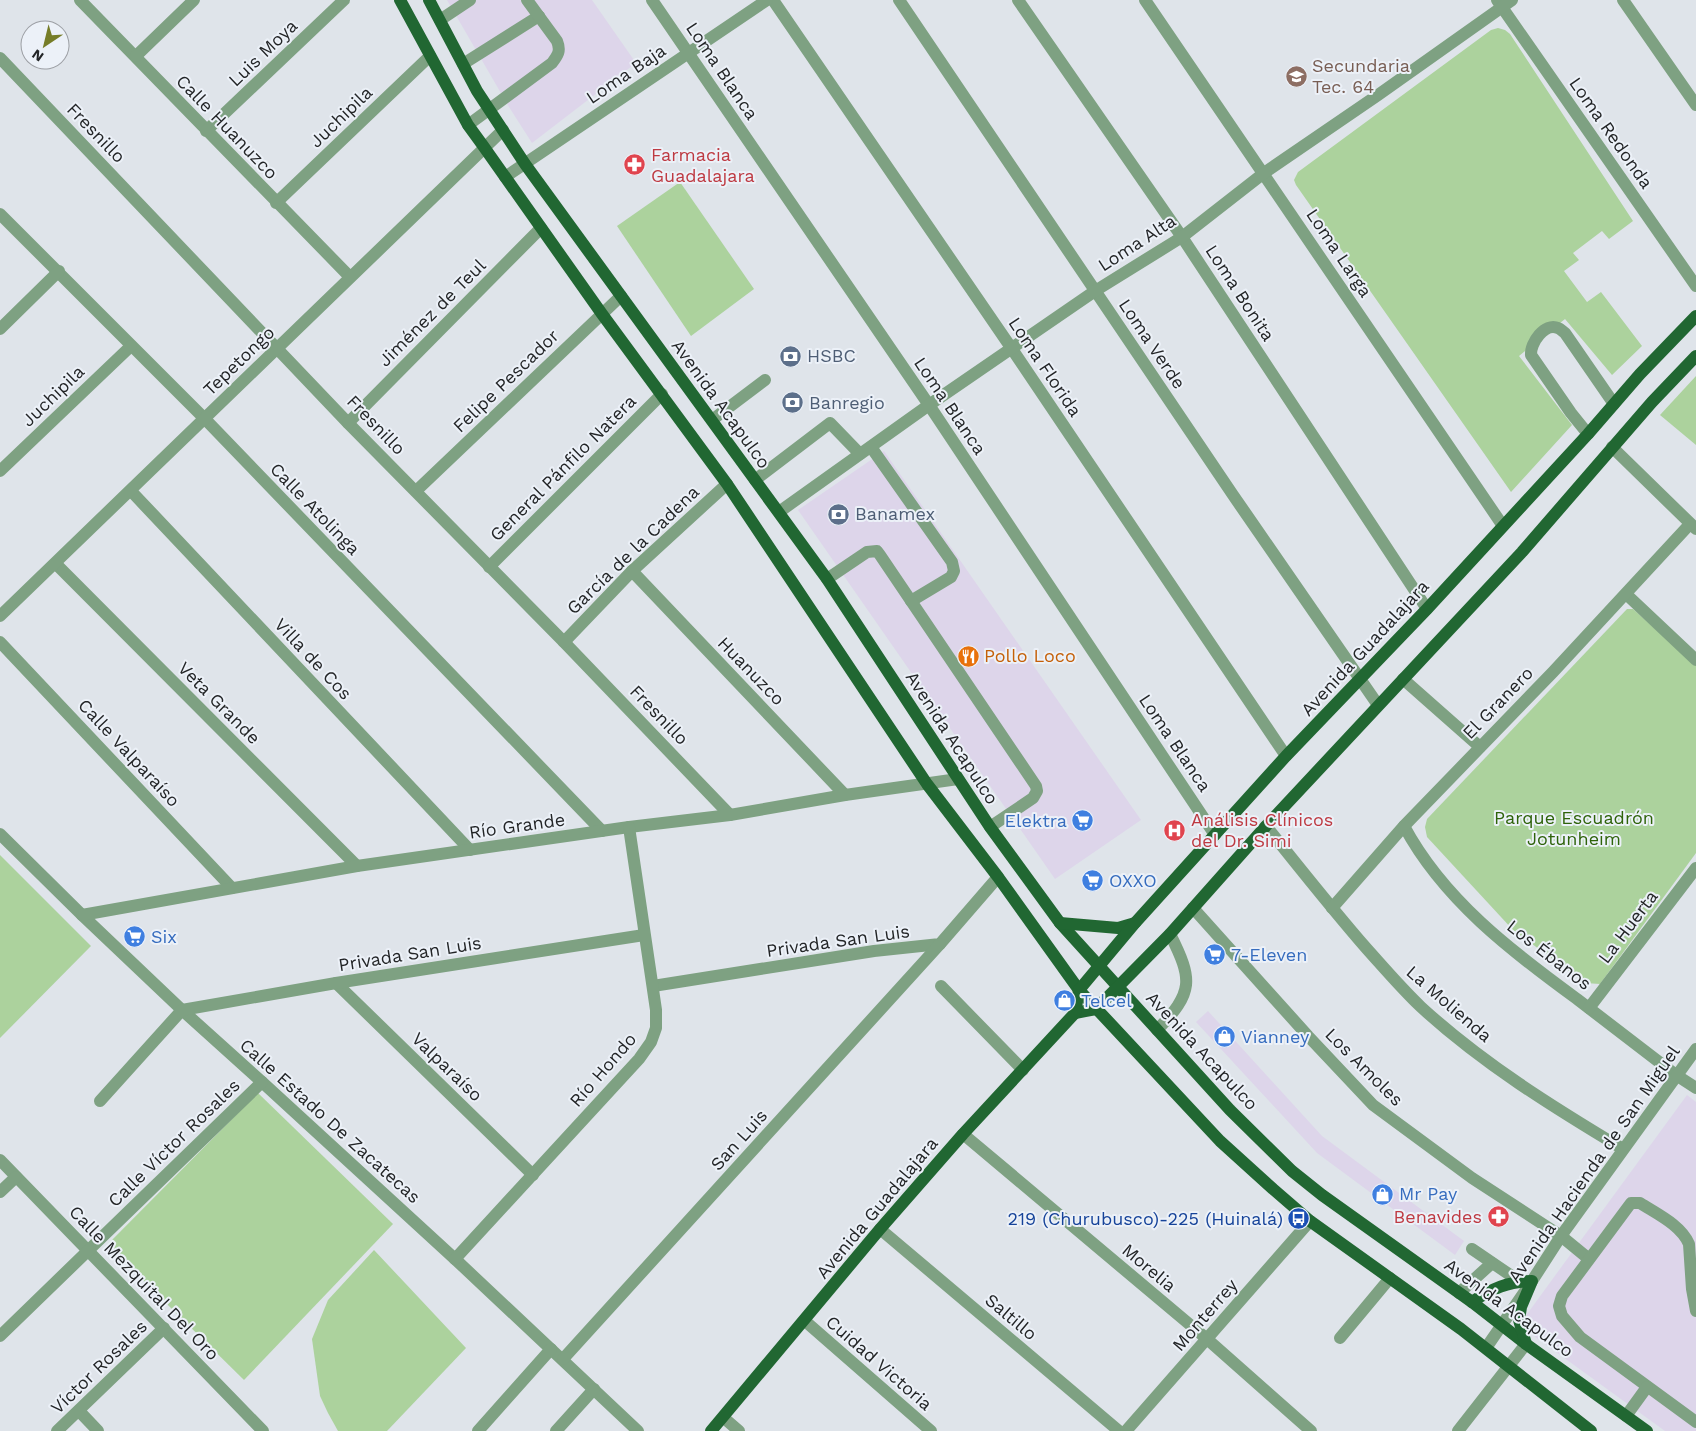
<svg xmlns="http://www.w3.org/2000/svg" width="1696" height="1431" font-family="'Work Sans',sans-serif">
	<rect width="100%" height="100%" fill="#dfe4ea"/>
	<!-- commercial -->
	<g fill="#ddd5ea">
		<polygon points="447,0 592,0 636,63 532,143 509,107"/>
		<polygon points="884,451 1141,820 1055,879 798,510"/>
		<polygon points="1208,1011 1322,1136 1464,1241 1455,1255 1317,1153 1196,1022"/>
		<polygon points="1687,1095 1696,1102 1696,1431 1665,1431 1519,1325"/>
	</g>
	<!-- green -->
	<g fill="#acd29d">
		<polygon points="1498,28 1505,30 1510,34 1633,221 1609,239 1602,231 1573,253 1579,260 1564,271 1587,302 1601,292 1642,346 1612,375 1565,319 1519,356 1572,425 1511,492 1296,185 1294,180 1298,172 1491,30"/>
		<polygon points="680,182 754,289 691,336 617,226"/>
		<polygon points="1696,376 1696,445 1660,415"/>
		<polygon points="1627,609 1633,609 1696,665 1696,853 1600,984 1585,983 1513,930 1427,837 1425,827 1427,819"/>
		<polygon points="0,855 91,946 0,1038"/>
		<polygon points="258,1093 393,1224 244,1380 107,1245"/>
		<polygon points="374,1250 466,1348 387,1431 338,1431 328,1413 320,1396 312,1339 328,1300"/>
	</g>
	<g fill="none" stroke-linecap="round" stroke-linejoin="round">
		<!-- minor -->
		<g stroke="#7ea182" stroke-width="12">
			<polyline points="80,0 350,277"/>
			<polyline points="652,0 929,405 1215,835"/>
			<polyline points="773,0 1012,349 1286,756"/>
			<polyline points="899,0 1233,495 1378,705"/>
			<polyline points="1018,0 1182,237 1427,609"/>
			<polyline points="1145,0 1503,526"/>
			<polyline points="1497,0 1696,286"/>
			<polyline points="1623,0 1696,105"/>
			<polyline points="440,20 470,0"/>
			<polyline points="136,56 194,0"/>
			<polyline points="0,58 348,423 564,642 730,815"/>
			<polyline points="463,64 539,16"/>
			<path d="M 468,125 L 552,63 C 558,55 561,51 557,41 L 527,0"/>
			<polyline points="206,131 344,0"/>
			<polyline points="505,177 767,0"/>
			<polyline points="276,203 430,56"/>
			<polyline points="0,214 205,419 602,831"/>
			<polyline points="0,329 59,271"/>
			<polyline points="712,420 765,380"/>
			<polyline points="348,423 541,228"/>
			<path d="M 1588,434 L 1571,413 L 1531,355 C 1530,343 1545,322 1558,328 C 1561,329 1562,331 1565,333 L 1614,404"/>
			<polyline points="871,447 952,562 954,571 951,577 911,601"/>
			<polyline points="1612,447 1696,529"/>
			<polyline points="0,471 131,346"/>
			<polyline points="755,480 830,423 860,454"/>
			<polyline points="131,491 470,850"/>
			<polyline points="416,491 621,296"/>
			<polyline points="779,512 929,405 1095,291 1182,237 1264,173 1378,95 1512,0"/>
			<polyline points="56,564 357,866"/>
			<polyline points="489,567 662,394"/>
			<polyline points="632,571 845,795"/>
			<polyline points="827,579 867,552 877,551 880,555 1036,786 1037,791 1033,798 990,827"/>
			<polyline points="1626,594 1696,660"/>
			<polyline points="0,616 503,130"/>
			<polyline points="0,642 232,888"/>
			<polyline points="564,642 632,571 727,484"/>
			<polyline points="1403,679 1480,747"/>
			<path d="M 1266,826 C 1299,867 1332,909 1367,949 C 1385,969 1402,989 1421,1007 C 1482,1063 1553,1107 1623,1149"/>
			<path d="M 1404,826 C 1443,899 1511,951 1577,999 C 1610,1024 1643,1050 1676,1075 L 1696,1088"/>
			<polyline points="0,834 82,915 182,1010 262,1082 455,1259 638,1431"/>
			<polyline points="1193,908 1308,1036 1373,1105 1472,1178 1561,1236 1589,1259"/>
			<polyline points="1332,908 1404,826 1553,672 1690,524"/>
			<polyline points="82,915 357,866 629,827 730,815 845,795 958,779"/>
			<polyline points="336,983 533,1175"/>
			<polyline points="653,986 874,951 940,944 998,877"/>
			<polyline points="941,986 1023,1070"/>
			<polyline points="1589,1008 1696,868"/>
			<path d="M 1157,1030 C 1194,992 1193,980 1170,934"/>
			<polyline points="100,1101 182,1010 336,983 644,935"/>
			<polyline points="963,1134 1207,1339 1311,1431"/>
			<polyline points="0,1160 263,1431"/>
			<polyline points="0,1192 16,1177"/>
			<polyline points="880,1229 1119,1431"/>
			<polyline points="1472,1249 1519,1281"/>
			<polyline points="455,1259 639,1059 651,1042 656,1028 656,1010 629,827"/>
			<polyline points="1459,1293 1492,1263"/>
			<path d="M 1696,1311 L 1692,1289 L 1689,1244 C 1681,1225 1657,1214 1640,1203 L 1631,1203 L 1628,1207 L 1562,1296 L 1559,1306 L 1562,1316 L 1580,1337 L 1696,1422"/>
			<polyline points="805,1321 931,1431"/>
			<polyline points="0,1336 262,1082"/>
			<polyline points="1340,1338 1390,1278"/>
			<polyline points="1486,1348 1532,1281 1561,1236 1696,1049"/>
			<polyline points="563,1359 940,944"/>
			<polyline points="79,1411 98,1431"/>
			<polyline points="1626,1416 1647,1387"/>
			<polyline points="724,1418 739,1431"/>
			<polyline points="57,1431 164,1328"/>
			<polyline points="478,1431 551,1349"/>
			<polyline points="556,1431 594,1389"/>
			<polyline points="1126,1431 1310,1221"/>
			<polyline points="1458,1431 1526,1344"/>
		</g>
		<!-- major -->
		<g stroke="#216732" stroke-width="12">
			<polyline points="400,0 468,125 484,147 602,314 727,484 927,784 998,877 1079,990 1220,1141 1273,1189 1310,1221 1461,1329 1591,1431"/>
			<polyline points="429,0 477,91 525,164 827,579 990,827 1060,923 1230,1110 1292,1171 1322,1195 1472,1302 1526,1344 1647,1431"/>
			<polyline points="1060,923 1118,928 1135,923"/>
			<polyline points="1075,1013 1096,1009 1170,934 1266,826 1522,552 1652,402 1696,356"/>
			<path d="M 1472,1302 C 1491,1289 1509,1281 1532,1281 L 1521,1307 L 1519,1320 L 1526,1344"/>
			<polyline points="711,1431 880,1229 963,1134 1075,1013 1079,990 1135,923 1286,756 1427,609 1588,434 1640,374 1696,316"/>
		</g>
	</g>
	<!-- icons -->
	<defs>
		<symbol id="school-disc" viewBox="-11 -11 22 22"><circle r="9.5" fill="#8d6e63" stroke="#ecf1f8"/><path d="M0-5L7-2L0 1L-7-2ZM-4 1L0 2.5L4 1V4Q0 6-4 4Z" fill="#fff"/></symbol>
		<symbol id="pharmacy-disc" viewBox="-11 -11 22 22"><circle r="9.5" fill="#e0444e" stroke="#ecf1f8"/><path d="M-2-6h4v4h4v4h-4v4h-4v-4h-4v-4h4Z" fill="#fff"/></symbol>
		<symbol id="bank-disc" viewBox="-11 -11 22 22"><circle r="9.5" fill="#5c6f8a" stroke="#ecf1f8"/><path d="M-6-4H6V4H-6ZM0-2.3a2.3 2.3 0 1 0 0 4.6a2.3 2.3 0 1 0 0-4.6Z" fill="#fff"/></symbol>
		<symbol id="restaurant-disc" viewBox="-11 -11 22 22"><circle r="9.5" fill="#e8710a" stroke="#ecf1f8"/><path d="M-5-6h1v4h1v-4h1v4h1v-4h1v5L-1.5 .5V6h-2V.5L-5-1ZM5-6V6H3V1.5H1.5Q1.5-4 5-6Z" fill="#fff"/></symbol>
		<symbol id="supermarket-disc" viewBox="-11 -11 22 22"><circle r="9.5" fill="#3f7fe0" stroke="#ecf1f8"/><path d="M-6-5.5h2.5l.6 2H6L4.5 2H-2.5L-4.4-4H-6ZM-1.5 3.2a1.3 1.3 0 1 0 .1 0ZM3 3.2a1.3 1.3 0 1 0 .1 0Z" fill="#fff"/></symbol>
		<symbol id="hospital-disc" viewBox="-11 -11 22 22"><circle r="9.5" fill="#e0444e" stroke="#ecf1f8"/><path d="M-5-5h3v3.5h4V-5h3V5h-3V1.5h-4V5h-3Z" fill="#fff"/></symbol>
		<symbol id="shop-disc" viewBox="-11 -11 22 22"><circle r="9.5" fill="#3f7fe0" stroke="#ecf1f8"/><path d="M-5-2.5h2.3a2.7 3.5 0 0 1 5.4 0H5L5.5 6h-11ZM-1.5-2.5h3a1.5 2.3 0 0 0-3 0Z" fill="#fff"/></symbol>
		<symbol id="bus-disc" viewBox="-11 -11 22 22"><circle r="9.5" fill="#1a4fb4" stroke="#ecf1f8"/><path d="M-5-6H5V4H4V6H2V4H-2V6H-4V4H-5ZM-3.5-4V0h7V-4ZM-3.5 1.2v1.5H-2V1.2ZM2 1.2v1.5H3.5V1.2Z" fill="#fff"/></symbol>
	</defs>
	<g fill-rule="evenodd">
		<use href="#school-disc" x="1284" y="64" width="25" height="25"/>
		<use href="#pharmacy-disc" x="622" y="152" width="25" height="25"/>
		<use href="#bank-disc" x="778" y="344" width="25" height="25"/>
		<use href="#bank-disc" x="780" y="390" width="25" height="25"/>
		<use href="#bank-disc" x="826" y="502" width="25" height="25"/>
		<use href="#restaurant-disc" x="956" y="644" width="25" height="25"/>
		<use href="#supermarket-disc" x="1070" y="808" width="25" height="25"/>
		<use href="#hospital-disc" x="1162" y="818" width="25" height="25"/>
		<use href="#supermarket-disc" x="1080" y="868" width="25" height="25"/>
		<use href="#supermarket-disc" x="122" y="924" width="25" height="25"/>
		<use href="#supermarket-disc" x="1202" y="942" width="25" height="25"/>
		<use href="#shop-disc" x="1052" y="988" width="25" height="25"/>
		<use href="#shop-disc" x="1212" y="1024" width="25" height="25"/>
		<use href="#shop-disc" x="1370" y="1182" width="25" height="25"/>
		<use href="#pharmacy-disc" x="1486" y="1204" width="25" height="25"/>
		<use href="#bus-disc" x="1286" y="1206" width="25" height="25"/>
	</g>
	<g text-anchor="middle" stroke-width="4" stroke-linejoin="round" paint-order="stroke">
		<!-- street labels -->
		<g font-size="18" fill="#232527" stroke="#ecf1f8">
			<text transform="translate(263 53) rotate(-44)" y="6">Luis Moya</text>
			<text transform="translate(722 71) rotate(56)" y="6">Loma Blanca</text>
			<text transform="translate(626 74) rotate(-34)" y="6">Loma Baja</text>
			<text transform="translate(341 117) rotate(-44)" y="6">Juchipila</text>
			<text transform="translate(227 127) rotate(46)" y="6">Calle Huanuzco</text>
			<text transform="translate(96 133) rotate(46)" y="6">Fresnillo</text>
			<text transform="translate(1611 133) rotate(55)" y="6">Loma Redonda</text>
			<text transform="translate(1137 243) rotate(-33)" y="6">Loma Alta</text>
			<text transform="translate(1339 253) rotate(56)" y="6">Loma Larga</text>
			<text transform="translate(1240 293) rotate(57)" y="6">Loma Bonita</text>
			<text transform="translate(432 313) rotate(-45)" y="6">Jiménez de Teul</text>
			<text transform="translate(1152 344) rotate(56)" y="6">Loma Verde</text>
			<text transform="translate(239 361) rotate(-44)" y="6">Tepetongo</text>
			<text transform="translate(1045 367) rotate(56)" y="6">Loma Florida</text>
			<text transform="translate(506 381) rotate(-44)" y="6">Felipe Pescador</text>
			<text transform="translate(53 396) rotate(-44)" y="6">Juchipila</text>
			<text transform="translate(721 404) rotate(54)" y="6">Avenida Acapulco</text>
			<text transform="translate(950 406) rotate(56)" y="6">Loma Blanca</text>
			<text transform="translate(376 425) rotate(46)" y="6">Fresnillo</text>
			<text transform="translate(563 468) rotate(-45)" y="6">General Pánfilo Natera</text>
			<text transform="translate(315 509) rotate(46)" y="6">Calle Atolinga</text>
			<text transform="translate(633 550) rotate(-44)" y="6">García de la Cadena</text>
			<text transform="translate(1365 648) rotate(-47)" y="6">Avenida Guadalajara</text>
			<text transform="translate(313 659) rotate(47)" y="6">Villa de Cos</text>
			<text transform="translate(751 671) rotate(46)" y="6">Huanuzco</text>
			<text transform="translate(219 703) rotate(45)" y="6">Veta Grande</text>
			<text transform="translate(1498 703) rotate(-46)" y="6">El Granero</text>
			<text transform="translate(659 715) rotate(46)" y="6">Fresnillo</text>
			<text transform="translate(952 738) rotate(57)" y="6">Avenida Acapulco</text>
			<text transform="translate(1175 743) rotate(56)" y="6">Loma Blanca</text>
			<text transform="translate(129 753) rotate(47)" y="6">Calle Valparaíso</text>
			<text transform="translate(517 826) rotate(-8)" y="6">Río Grande</text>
			<text transform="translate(1628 927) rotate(-53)" y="6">La Huerta</text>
			<text transform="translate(838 941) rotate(-8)" y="6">Privada San Luis</text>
			<text transform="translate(410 954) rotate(-9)" y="6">Privada San Luis</text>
			<text transform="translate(1549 955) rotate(38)" y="6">Los Ébanos</text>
			<text transform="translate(1449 1004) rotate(41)" y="6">La Molienda</text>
			<text transform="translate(1202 1051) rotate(47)" y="6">Avenida Acapulco</text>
			<text transform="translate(447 1067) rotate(44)" y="6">Valparaíso</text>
			<text transform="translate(1364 1067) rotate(45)" y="6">Los Amoles</text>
			<text transform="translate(603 1070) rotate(-49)" y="6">Río Hondo</text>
			<text transform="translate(330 1121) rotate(42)" y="6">Calle Estado De Zacatecas</text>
			<text transform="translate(739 1140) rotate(-48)" y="6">San Luis</text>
			<text transform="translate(174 1143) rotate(-44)" y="6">Calle Víctor Rosales</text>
			<text transform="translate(1594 1164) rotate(-55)" y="6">Avenida Hacienda de San Miguel</text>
			<text transform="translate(877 1208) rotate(-50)" y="6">Avenida Guadalajara</text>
			<text transform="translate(1149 1268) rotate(40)" y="6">Morelia</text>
			<text transform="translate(144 1283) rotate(46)" y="6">Calle Mezquital Del Oro</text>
			<text transform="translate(1509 1308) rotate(36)" y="6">Avenida Acapulco</text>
			<text transform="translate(1205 1315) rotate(-49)" y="6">Monterrey</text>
			<text transform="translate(1011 1317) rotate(40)" y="6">Saltillo</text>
			<text transform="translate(879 1363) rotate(41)" y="6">Cuidad Victoria</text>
			<text transform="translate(99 1367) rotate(-44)" y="6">Víctor Rosales</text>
		</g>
		<!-- education labels -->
		<g font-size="18" fill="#785e54" stroke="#ecf1f8" text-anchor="start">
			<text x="1312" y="72">Secundaria<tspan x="1312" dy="21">Tec. 64</tspan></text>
		</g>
		<!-- health labels -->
		<g font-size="18" fill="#be3a42" stroke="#ecf1f8" text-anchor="start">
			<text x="651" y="161">Farmacia<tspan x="651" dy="21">Guadalajara</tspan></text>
			<text x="1191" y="826">Análisis Clínicos<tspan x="1191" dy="21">del Dr. Simi</tspan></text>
			<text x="1482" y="1223" text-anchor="end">Benavides</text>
		</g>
		<!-- service labels -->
		<g font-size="18" fill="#4e5e75" stroke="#ecf1f8" text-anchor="start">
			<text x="807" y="362">HSBC</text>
			<text x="809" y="409">Banregio</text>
			<text x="855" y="520">Banamex</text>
		</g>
		<!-- food labels -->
		<g font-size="18" fill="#c56008" stroke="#ecf1f8" text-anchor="start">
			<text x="984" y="662">Pollo Loco</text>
		</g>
		<!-- park labels -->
		<g font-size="18" fill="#2e630a" stroke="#ecf1f8">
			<text x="1574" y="824">Parque Escuadrón<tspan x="1574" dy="21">Jotunheim</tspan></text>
		</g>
		<!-- shop labels -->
		<g font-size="18" fill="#366cbe" stroke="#ecf1f8" text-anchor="start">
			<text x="1067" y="827" text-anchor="end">Elektra</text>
			<text x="1109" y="887">OXXO</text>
			<text x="151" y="943">Six</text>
			<text x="1231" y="961">7-Eleven</text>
			<text x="1081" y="1007">Telcel</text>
			<text x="1241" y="1043">Vianney</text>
			<text x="1399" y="1200">Mr Pay</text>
		</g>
		<!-- transit labels -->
		<g font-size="18" fill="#164399" stroke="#ecf1f8" text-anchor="end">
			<text x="1283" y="1225">219 (Churubusco)-225 (Huinalá)</text>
		</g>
	</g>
	<!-- north arrow -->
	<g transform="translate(45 45) rotate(215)"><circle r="24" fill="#ecf1f8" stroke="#9c9fa4"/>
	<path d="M0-4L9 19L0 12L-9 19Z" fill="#767d28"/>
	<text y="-8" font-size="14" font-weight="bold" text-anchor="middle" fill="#232527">N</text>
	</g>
</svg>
